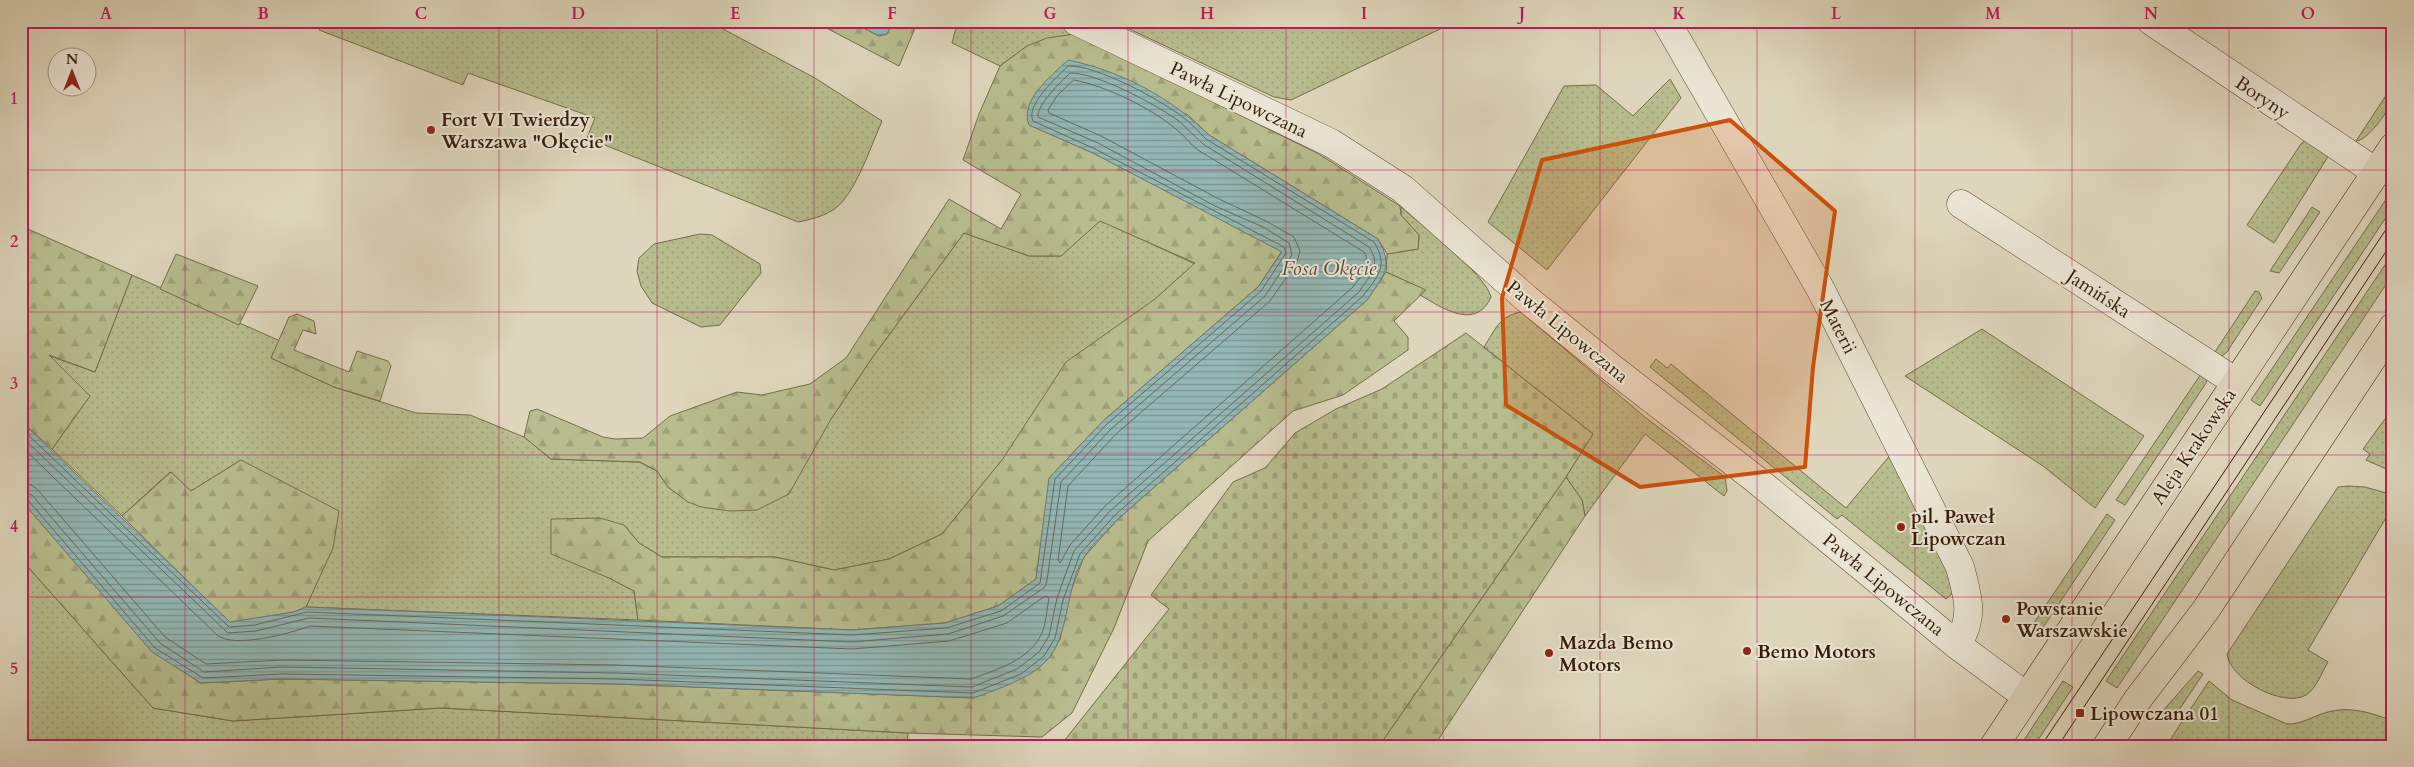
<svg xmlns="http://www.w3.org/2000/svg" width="2414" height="767" font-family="Cardo,serif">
	<defs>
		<pattern id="green-dots" width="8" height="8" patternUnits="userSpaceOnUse" patternTransform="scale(1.25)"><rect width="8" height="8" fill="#b7bd8e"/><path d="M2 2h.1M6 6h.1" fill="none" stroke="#9ea279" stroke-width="1.8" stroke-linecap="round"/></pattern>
		<pattern id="forest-firs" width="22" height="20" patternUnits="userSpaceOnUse" patternTransform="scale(1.25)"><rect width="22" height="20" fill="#b7bd8e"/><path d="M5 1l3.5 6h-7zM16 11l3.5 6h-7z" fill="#9ea279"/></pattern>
		<pattern id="cemetery-stones" width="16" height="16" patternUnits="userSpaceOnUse" patternTransform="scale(1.25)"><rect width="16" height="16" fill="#b7bd8e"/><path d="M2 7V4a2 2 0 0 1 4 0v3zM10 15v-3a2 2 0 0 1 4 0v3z" fill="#9ea279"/></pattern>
		<pattern id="water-rules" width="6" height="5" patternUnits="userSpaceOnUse" patternTransform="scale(1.25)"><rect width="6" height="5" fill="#94b8b6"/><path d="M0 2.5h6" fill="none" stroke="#7a9592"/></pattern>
	</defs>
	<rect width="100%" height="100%" fill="#dfd7bd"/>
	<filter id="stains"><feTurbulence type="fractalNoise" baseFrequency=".004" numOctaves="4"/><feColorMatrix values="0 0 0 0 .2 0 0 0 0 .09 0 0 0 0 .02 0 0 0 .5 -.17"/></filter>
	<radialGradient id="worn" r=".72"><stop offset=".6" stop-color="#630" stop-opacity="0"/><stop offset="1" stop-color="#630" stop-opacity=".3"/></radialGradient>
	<!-- green -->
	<g fill="url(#green-dots)" stroke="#766c4a">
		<path d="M 323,21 L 708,21 L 815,78 L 882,121 C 872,144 859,182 843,201 C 833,214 814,219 798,222 L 587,138 L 595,118 L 468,73 L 463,85 L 319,30 Z"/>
		<polygon points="962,21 1056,21 1080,32 1027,46 1000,66 952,43 955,31"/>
		<polygon points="1112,21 1457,21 1291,100 1274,97"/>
		<polygon points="1670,79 1681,98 1547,270 1488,222 1564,86 1596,85 1633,116"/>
		<path d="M 2393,85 C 2393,90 2394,97 2392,101 C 2388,112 2367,141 2356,141 Z"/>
		<polygon points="2308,138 2329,155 2274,243 2247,225 2301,144"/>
		<polygon points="2393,189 2393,207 2260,406 2251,400"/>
		<path d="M 1401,207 C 1421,225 1485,273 1491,297 C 1476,331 1442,308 1420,295 L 1425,290 L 1386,272 L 1387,254 L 1418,249 L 1419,235 L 1401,215 Z"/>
		<polygon points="2312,207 2320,212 2279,273 2270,271"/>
		<polygon points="1100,220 1195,264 1155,299 1002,460 942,534 889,559 834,570 775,557 662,557 639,543 624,525 609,578 634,591 638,620 306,607 332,548 241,460 191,491 170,472 122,516 52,449 90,396 47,355 95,372 132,275 280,341 271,358 334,387 416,413 470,415 524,437 551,459 639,462 657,471 668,487 688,502 831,419 872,358 964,233 1029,256 1061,256"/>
		<polygon points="700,234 712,235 760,264 761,273 720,325 701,327 652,303 641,286 637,271 639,258 654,244"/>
		<polygon points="2393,253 2393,274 2117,688 2106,681"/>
		<polygon points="2255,291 2259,292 2262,298 2227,352 2222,356 2213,355"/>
		<path d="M 1521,312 L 1646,418 L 1725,477 L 1727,491 L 1724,496 L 1645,434 L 1585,516 L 1582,500 L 1566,477 L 1593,434 L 1484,347 C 1495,330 1499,316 1521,312 Z"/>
		<polygon points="1982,329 2144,436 2095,508 2043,466 1905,376"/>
		<polygon points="1656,359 1667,368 1671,364 1846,508 1892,453 1949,571 1954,592 1946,599 1842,515 1837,519 1650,367"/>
		<polygon points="2203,371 2207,377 2206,383 2125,505 2116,500"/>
		<polygon points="2393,408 2393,472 2366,460 2370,454 2363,449"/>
		<path d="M 2348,486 L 2365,487 L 2393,495 L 2393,520 L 2387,516 L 2308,650 L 2328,662 C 2322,672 2316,689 2306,695 C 2284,708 2230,680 2227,654 L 2338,487 Z"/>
		<polygon points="2107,514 2115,520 2042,629 2034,623"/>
		<polygon points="21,559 153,708 233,721 441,708 908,733 907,746 21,746"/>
		<polygon points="2198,671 2203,674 2175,716 2168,717 2161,713"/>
		<polygon points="2063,681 2073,687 2034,746 2020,746"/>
		<path d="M 2209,681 L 2232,700 L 2287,724 C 2301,725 2315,715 2328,712 C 2351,706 2372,713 2393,721 L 2393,746 L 2166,746 Z"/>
	</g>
	<!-- forest -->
	<g fill="url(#forest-firs)" stroke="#766c4a">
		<polygon points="813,21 850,21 879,36 887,34 893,21 918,21 899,66"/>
		<polygon points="1075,34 1319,154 1400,206 1401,215 1419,235 1418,249 1387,254 1378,239 1209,135 1187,114 1029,125 1093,153 1282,251 1258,287 1103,421 1050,477 1036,579 998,606 945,623 852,630 638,620 634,591 609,578 551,554 551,519 600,518 624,525 639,543 662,557 775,557 834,570 889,559 942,534 1002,460 1066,362 1155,299 1195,263 1100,221 1061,256 1029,256 964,233 872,358 831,419 789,494 757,510 730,511 701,507 688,502 668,487 657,471 640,462 551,459 524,437 530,411 537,409 603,437 615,439 643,438 670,416 737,392 762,395 810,384 846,358 949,199 1001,229 1021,194 963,160 979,114 1000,66 1027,46 1047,38"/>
		<polygon points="21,226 132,275 95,372 49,355 90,396 52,449 21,421"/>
		<polygon points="176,254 258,286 239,325 160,289"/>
		<polygon points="1386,272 1426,290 1394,321 1408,337 1408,350 1343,395 1293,411 1148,541 1114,628 1072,713 1042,737 908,733 441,708 233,721 153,708 21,559 21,500 152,651 201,683 281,679 616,684 974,698 1060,640 1067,601 1084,557 1118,519 1367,300"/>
		<polygon points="297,314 314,321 316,334 303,330 294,350 349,372 357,351 388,361 391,366 380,401 334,387 271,358 289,317"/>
		<polygon points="241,460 339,511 333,548 306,607 294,612 230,623 122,516 171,472 191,491"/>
		<polygon points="1566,477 1582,500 1585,516 1434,746 1379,746"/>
	</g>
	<!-- cemetery -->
	<polygon fill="url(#cemetery-stones)" stroke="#766c4a" points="1466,333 1593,434 1566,477 1379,746 1060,746 1169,609 1151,595 1233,482 1265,468 1295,433 1336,409 1382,389"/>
	<!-- water -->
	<g fill="url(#water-rules)" stroke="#6e7a70">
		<polygon points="850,21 893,21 887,34 879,36"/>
		<path d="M 1068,60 C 1121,71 1170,97 1209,135 L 1378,239 C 1394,267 1384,275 1367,300 L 1118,519 C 1107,531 1093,543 1085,556 C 1065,586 1070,634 1048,659 C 1029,680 999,688 974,698 L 616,684 L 281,679 L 201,683 L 152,652 L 21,500 L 21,421 L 230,622 L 294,612 L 306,607 L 852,630 L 945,623 L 998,606 L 1036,579 L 1049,478 L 1103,421 L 1258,287 L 1282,252 L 1093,153 L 1029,125 C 1019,101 1052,75 1068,60 Z"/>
	</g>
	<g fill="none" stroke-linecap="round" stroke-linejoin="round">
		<!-- shore -->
		<g stroke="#656a5e" stroke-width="1">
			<path d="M 1074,80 C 1106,86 1151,108 1176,129 C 1184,135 1190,144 1198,150 L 1364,252 C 1372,266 1361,276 1353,287 L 1105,506 L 1070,545 L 1060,563 L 1058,560 L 1068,486 L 1116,434 L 1270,301 L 1297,262 L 1300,251 L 1294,237 L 1266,221 L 1219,199 L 1101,136 L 1049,113 L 1048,110 L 1057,96 Z"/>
			<path d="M 21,428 L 229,627 L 255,625 L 307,612 L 852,635 L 946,628 L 1001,611 L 1040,583 L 1055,479 L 1107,424 L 1261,291 L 1286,253 L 1284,247 L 1095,149 L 1033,121 C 1025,105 1058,76 1068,66 C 1097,65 1161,100 1184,118 C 1192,124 1199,132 1206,139 L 1374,242 C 1389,266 1378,276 1363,296 L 1115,515 L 1080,554 L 1063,600 L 1055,638 L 1044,656 L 1021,674 L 973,693 L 616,679 L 282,674 L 203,678 L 155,648 L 27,499 L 21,497"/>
			<path d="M 21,436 L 228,633 L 256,631 L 309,618 L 852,642 L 948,634 L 1003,616 L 1045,587 L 1047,580 L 1061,482 L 1111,429 L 1265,296 L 1292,255 L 1289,243 L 1263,227 L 1215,206 L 1098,143 L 1038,117 C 1037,104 1061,82 1070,73 C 1096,72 1159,106 1180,122 C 1188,129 1195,137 1203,144 L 1369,247 C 1382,266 1370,275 1359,292 L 1110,511 L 1074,551 L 1057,598 L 1049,636 L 1039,652 L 1017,669 L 972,687 L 616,673 L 282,667 L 204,672 L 160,643 L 32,495 L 21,491"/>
			<path d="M 21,446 L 217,635 C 234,649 291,633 310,626 L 852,649 L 949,641 L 1007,623 L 1045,596 L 1049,598 C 1047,609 1046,623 1042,633 C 1030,660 996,670 971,679 L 616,665 L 282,660 L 206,664 L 165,637 L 37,489 L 31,485 L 21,483"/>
		</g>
		<defs>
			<g id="minor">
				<polyline points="1076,21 1331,143 1403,189 1527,299 1613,369 1754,478 1957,645 2026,696"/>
				<path d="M 1666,21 L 1821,290 L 1960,567 C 1968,598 1975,616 1957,645"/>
				<polyline points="2151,21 2376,172"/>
				<polyline points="1961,204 2236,382"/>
			</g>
			<g id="major">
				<polyline points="1994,746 2393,147"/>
				<polyline points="2107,746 2138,699 2205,611 2393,327"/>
			</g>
		</defs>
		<!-- minor casing -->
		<use href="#minor" stroke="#604b34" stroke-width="29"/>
		<!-- major casing -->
		<use href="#major" stroke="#361c07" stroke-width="29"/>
		<!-- minor -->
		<use href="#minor" stroke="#eae5d4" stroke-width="28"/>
		<!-- major -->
		<use href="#major" stroke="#dfd7bd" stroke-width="28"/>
		<!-- tram -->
		<g stroke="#361c07" stroke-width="1">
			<polyline points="2041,746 2393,219"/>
			<polyline points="2058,746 2393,241"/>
		</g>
	</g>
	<!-- marked area -->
	<path fill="#cd500b" fill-opacity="0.2" stroke="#cd500b" stroke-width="4" stroke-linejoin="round" d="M 1730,120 L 1835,211 L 1813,367 L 1805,467 L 1640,487 L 1506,405 L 1502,298 L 1542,160 Z"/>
	<!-- grid -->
	<path fill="none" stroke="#c2185b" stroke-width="1" stroke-opacity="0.55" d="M 185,21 L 185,746M 342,21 L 342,746M 499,21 L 499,746M 657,21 L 657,746M 814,21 L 814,746M 971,21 L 971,746M 1128,21 L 1128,746M 1286,21 L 1286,746M 1443,21 L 1443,746M 1600,21 L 1600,746M 1757,21 L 1757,746M 1915,21 L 1915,746M 2072,21 L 2072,746M 2229,21 L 2229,746M 21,170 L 2393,170M 21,312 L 2393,312M 21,455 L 2393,455M 21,597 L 2393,597"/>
	<!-- markers -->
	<g fill="#8f2418" stroke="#eae5d4" stroke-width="2">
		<circle cx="431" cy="130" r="5"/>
		<circle cx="1901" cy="527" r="5"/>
		<circle cx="2006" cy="619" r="5"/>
		<circle cx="1747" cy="651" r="5"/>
		<circle cx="1549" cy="653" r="5"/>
		<rect x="2075" y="708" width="10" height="10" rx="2.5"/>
	</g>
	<g text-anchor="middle" stroke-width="4" stroke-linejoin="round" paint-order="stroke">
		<!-- street labels -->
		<g font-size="19" fill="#361c07" stroke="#eae5d4">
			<text transform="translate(2263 97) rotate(34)" y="7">Boryny</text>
			<text transform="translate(1239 99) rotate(26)" y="7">Pawła Lipowczana</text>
			<text transform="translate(2099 293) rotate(33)" y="7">Jamińska</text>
			<text transform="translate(1839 326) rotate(63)" y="7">Materii</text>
			<text transform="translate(1568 331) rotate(39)" y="7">Pawła Lipowczana</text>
			<text transform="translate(2193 446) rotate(-56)" y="7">Aleja Krakowska</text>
			<text transform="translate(1884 584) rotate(39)" y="7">Pawła Lipowczana</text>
		</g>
		<!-- poi labels -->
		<g font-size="19" font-weight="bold" fill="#361c07" stroke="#eae5d4" text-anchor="start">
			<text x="441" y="126">Fort VI Twierdzy<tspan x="441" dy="22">Warszawa "Okęcie"</tspan></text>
			<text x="1911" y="523">pil. Paweł<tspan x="1911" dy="22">Lipowczan</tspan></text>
			<text x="2016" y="615">Powstanie<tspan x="2016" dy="22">Warszawskie</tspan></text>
			<text x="1559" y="649">Mazda Bemo<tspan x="1559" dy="22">Motors</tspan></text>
			<text x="1757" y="658">Bemo Motors</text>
			<text x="2090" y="720">Lipowczana 01</text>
		</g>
		<!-- water labels -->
		<g font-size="20" font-style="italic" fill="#524b3c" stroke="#eae5d4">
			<text x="1329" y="275">Fosa Okęcie</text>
		</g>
	</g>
	<!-- margin -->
	<rect width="2414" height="767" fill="none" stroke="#dfd7bd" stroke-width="55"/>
	<!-- north arrow -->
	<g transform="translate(72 72)"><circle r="24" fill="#eae5d4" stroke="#a29582"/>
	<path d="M0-4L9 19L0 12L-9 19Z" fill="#8f2418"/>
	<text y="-8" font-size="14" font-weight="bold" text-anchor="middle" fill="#361c07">N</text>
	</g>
	<rect x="28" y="28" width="2358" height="712" fill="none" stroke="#c2185b" stroke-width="2"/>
	<g font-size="16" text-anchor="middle" font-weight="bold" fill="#c2185b">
		<text x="106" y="19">A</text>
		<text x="263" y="19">B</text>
		<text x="421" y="19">C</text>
		<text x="578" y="19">D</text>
		<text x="735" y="19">E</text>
		<text x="892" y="19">F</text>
		<text x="1050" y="19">G</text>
		<text x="1207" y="19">H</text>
		<text x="1364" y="19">I</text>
		<text x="1522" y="19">J</text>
		<text x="1679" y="19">K</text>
		<text x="1836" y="19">L</text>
		<text x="1993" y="19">M</text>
		<text x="2151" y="19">N</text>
		<text x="2308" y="19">O</text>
		<text x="14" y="104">1</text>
		<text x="14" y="247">2</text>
		<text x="14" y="389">3</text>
		<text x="14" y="532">4</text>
		<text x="14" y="674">5</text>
	</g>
	<rect width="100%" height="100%" filter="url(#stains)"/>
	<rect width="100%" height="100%" fill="url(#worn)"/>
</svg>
